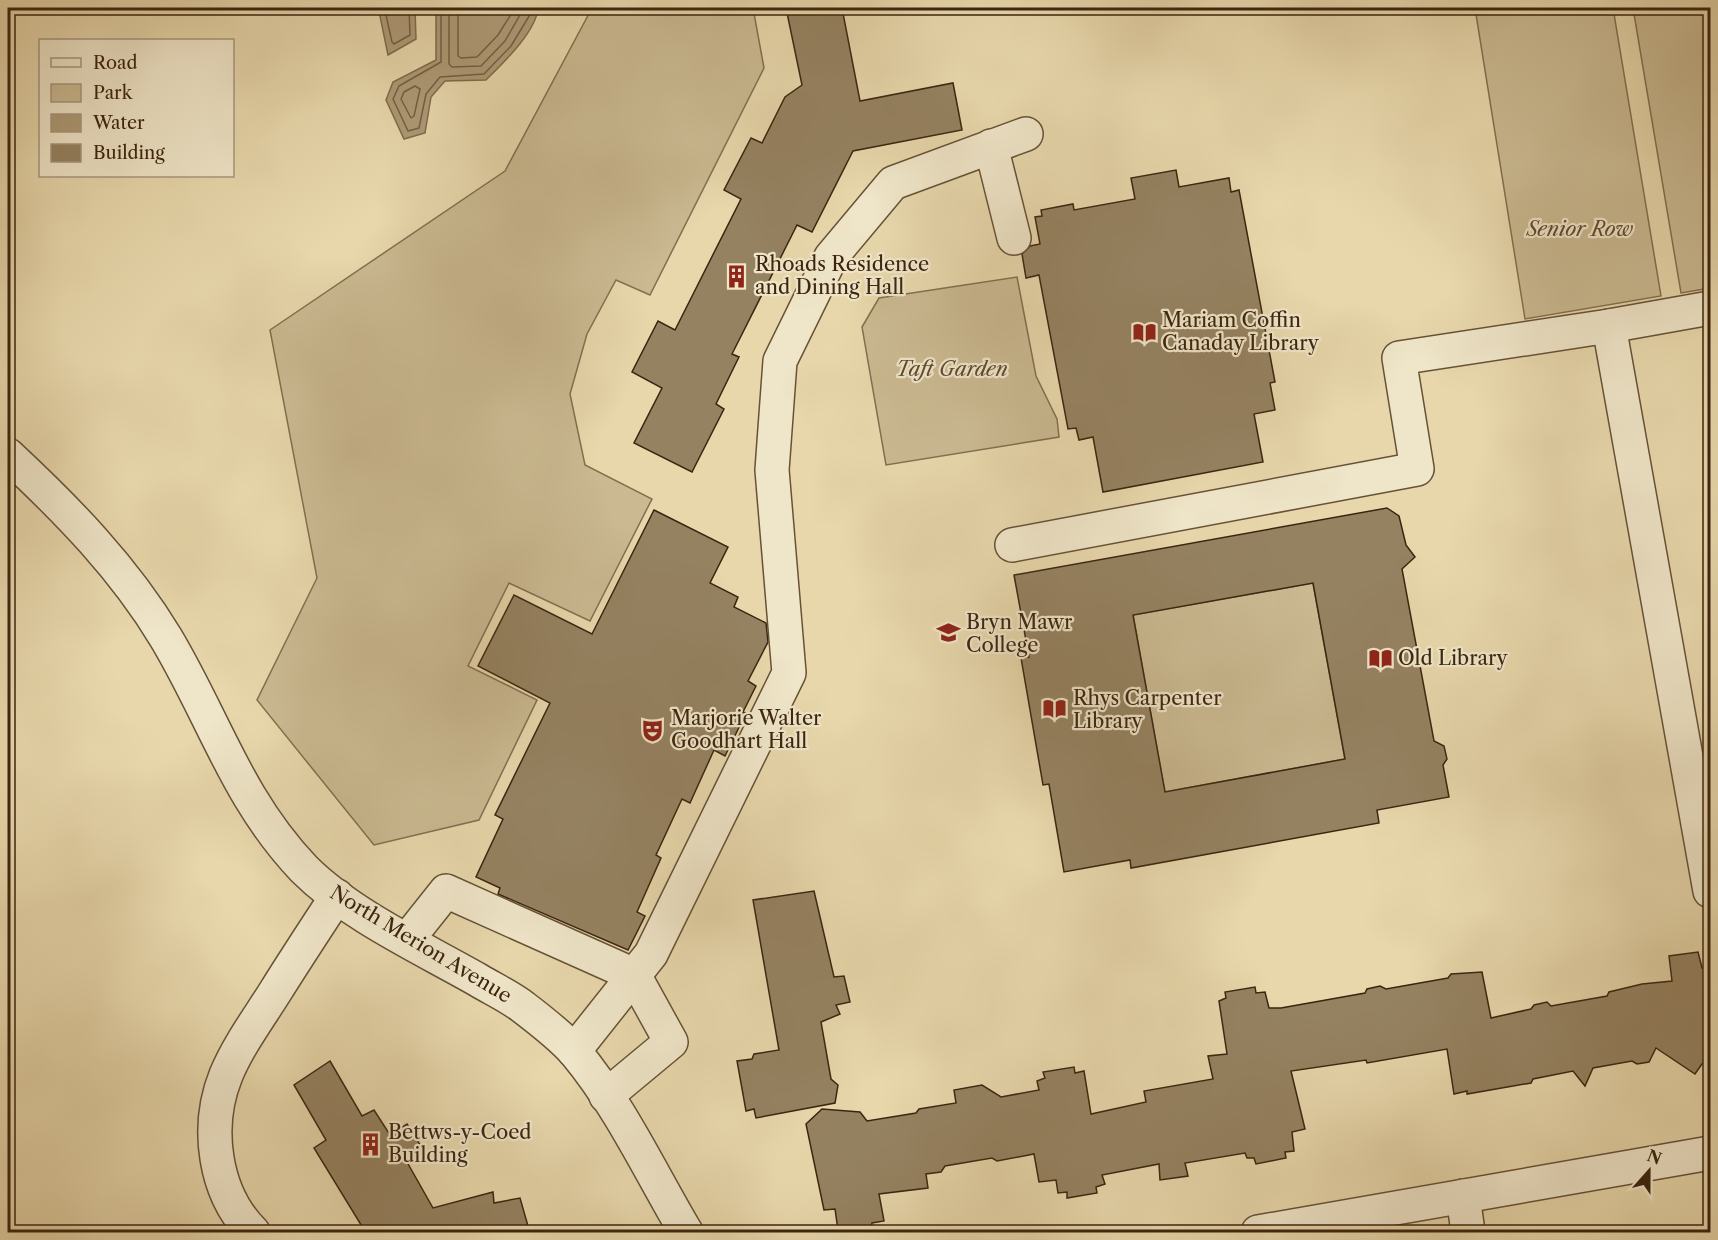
<svg xmlns="http://www.w3.org/2000/svg" width="1718" height="1240" font-family="'Libre Caslon Text',serif">
	<rect width="100%" height="100%" fill="#e7d7ab"/>
	<filter id="stains"><feTurbulence type="fractalNoise" baseFrequency=".00333" numOctaves="4"/><feColorMatrix values="0 0 0 0 .2 0 0 0 0 .09 0 0 0 0 .02 0 0 0 .5 -.17"/></filter>
	<radialGradient id="worn" r=".72"><stop offset=".6" stop-color="#630" stop-opacity="0"/><stop offset="1" stop-color="#630" stop-opacity=".3"/></radialGradient>
	<!-- green -->
	<g fill="#cab991" stroke="#836f50" stroke-width="1.5">
		<polygon points="592,8 753,8 764,68 650,295 616,280 587,334 570,394 585,465 652,499 590,621 509,583 468,666 537,700 479,820 374,845 257,700 317,578 270,330 505,171"/>
		<polygon points="1475,8 1613,8 1661,296 1525,319"/>
		<polygon points="1633,8 1710,8 1710,288 1681,293"/>
		<polygon points="1017,277 1036,376 1057,419 1059,437 886,465 862,327 879,298"/>
		<polygon points="1313,583 1345,759 1165,792 1133,615"/>
	</g>
	<!-- water -->
	<g fill="#ad9a76" stroke="#806b4d" stroke-width="1.5">
		<polygon points="373,8 415,8 416,39 388,55 380,16"/>
		<path d="M 436,8 L 538,8 C 536,32 503,63 486,80 L 445,81 L 431,97 L 425,133 L 404,139 L 386,100 L 393,82 L 436,60 Z"/>
	</g>
	<g fill="none" stroke-linecap="round" stroke-linejoin="round">
		<!-- shore -->
		<g stroke="#746043" stroke-width="1.5">
			<polyline points="381,8 386,15 392,42 394,44 410,35 409,8"/>
			<polyline points="441,8 441,62 399,86 393,99 408,131 419,128 426,94 440,77 484,74 511,46 531,13 532,8"/>
			<polyline points="449,8 449,64 452,67 481,66 505,41 524,8"/>
			<polyline points="458,8 458,56 461,58 477,57 498,35 515,8"/>
			<polygon points="415,86 420,89 414,116 411,118 401,99 404,92"/>
		</g>
	</g>
	<!-- building -->
	<g fill="#958261" stroke="#3c2510" stroke-width="1.5" fill-rule="evenodd">
		<polygon points="786,8 842,8 860,101 953,83 962,130 853,151 812,232 797,225 732,354 739,357 716,404 724,409 692,472 634,443 662,388 632,372 658,321 675,330 741,199 724,190 751,138 762,143 785,97 802,85"/>
		<polygon points="1176,170 1179,187 1229,178 1231,192 1239,190 1275,382 1270,383 1275,410 1254,414 1263,462 1103,492 1093,437 1079,440 1076,428 1068,429 1039,275 1026,278 1022,254 1030,246 1040,244 1035,217 1042,216 1041,210 1073,204 1074,210 1135,199 1131,178"/>
		<path d="M 1387,508 L 1399,516 L 1406,545 L 1415,557 L 1402,569 L 1434,741 L 1444,746 L 1447,759 L 1443,765 L 1449,797 L 1377,810 L 1379,823 L 1131,868 L 1130,860 L 1064,872 L 1049,784 L 1043,785 L 1021,658 L 1029,657 L 1014,575 ZM 1313,583 L 1345,759 L 1165,792 L 1133,615 Z"/>
		<polygon points="654,510 728,547 710,583 738,597 734,607 766,623 768,642 748,681 756,686 743,712 746,713 725,756 714,750 690,803 682,799 656,855 661,858 637,912 645,916 628,950 498,894 500,888 476,877 503,819 495,815 550,703 478,666 514,595 592,634"/>
		<polygon points="814,891 834,977 844,976 850,1002 836,1005 840,1014 821,1022 831,1079 838,1085 835,1103 756,1118 754,1109 746,1111 737,1061 752,1059 754,1054 779,1050 753,900"/>
		<polygon points="1698,952 1702,968 1710,966 1710,1062 1702,1064 1695,1074 1656,1048 1649,1062 1637,1064 1632,1061 1593,1068 1585,1086 1573,1071 1533,1079 1531,1083 1467,1094 1467,1091 1454,1094 1447,1049 1367,1063 1366,1060 1291,1071 1305,1129 1292,1132 1294,1151 1285,1152 1286,1158 1256,1164 1254,1158 1247,1158 1245,1153 1185,1163 1188,1176 1160,1180 1159,1164 1102,1175 1105,1184 1096,1187 1097,1193 1067,1198 1067,1192 1058,1193 1056,1180 1039,1182 1034,1154 997,1161 992,1158 945,1166 941,1172 926,1174 928,1188 879,1194 884,1221 872,1223 871,1228 853,1232 849,1228 838,1230 835,1209 824,1210 806,1124 822,1109 860,1112 867,1121 916,1113 919,1109 956,1103 954,1090 982,1085 1001,1097 1039,1090 1037,1081 1045,1078 1043,1072 1074,1067 1075,1073 1084,1071 1091,1114 1146,1102 1144,1091 1213,1079 1208,1056 1227,1054 1219,1001 1226,998 1225,992 1255,987 1256,993 1265,992 1269,1008 1281,1008 1365,993 1367,989 1380,986 1386,989 1448,978 1451,974 1482,972 1491,1018 1531,1009 1534,1005 1547,1002 1551,1006 1607,996 1609,992 1642,984 1672,981 1669,956"/>
		<polygon points="330,1061 362,1116 374,1110 390,1135 407,1124 424,1151 407,1162 433,1208 493,1192 494,1203 520,1198 530,1233 366,1233 314,1148 326,1140 294,1085"/>
	</g>
	<g fill="none" stroke-linecap="round" stroke-linejoin="round">
		<defs>
			<g id="minor">
				<polyline points="991,146 1014,238"/>
				<polyline points="1609,326 1710,891"/>
				<path d="M 8,455 C 67,510 124,568 166,638 C 214,718 237,799 304,869 C 350,915 422,948 478,980 C 493,989 510,997 523,1007 C 540,1020 561,1036 575,1052 C 620,1106 651,1173 686,1232"/>
				<polyline points="1012,545 1417,469 1399,358 1609,326 1710,308"/>
				<polyline points="407,940 446,891 634,975 671,1042 606,1096"/>
				<polyline points="574,1051 651,954 789,673 772,470 780,361 831,257 893,183 1026,134"/>
				<polyline points="1463,1196 1468,1232"/>
				<path d="M 253,1232 C 214,1193 205,1127 226,1075 C 238,1046 258,1019 275,992 C 295,960 316,928 337,896"/>
				<polyline points="1258,1232 1710,1153"/>
			</g>
		</defs>
		<!-- minor casing -->
		<use href="#minor" stroke="#675237" stroke-width="36"/>
		<!-- minor -->
		<use href="#minor" stroke="#efe5c8" stroke-width="33"/>
	</g>
	<!-- icons -->
	<defs>
		<symbol id="building-bare" viewBox="-9 -9 18 18"><path d="M-4-6H4V6H1V3H-1V6H-4ZM-2.5-4.3h1.7v1.8h-1.7ZM.8-4.3h1.7v1.8H.8ZM-2.5-1h1.7V.8h-1.7ZM.8-1h1.7V.8H.8Z" fill="#8f2418" stroke="#efe5c8" stroke-width="2.5" paint-order="stroke"/></symbol>
		<symbol id="library-bare" viewBox="-9 -9 18 18"><path d="M-6-4Q-3-5.5-.7-3.5V5Q-3 3-6 4ZM6-4Q3-5.5 .7-3.5V5Q3 3 6 4Z" fill="#8f2418" stroke="#efe5c8" stroke-width="2.5" paint-order="stroke"/></symbol>
		<symbol id="university-bare" viewBox="-9 -9 18 18"><path d="M0-5L7-2L0 1L-7-2ZM-4 1L0 2.5L4 1V4Q0 6-4 4Z" fill="#8f2418" stroke="#efe5c8" stroke-width="2.5" paint-order="stroke"/></symbol>
		<symbol id="theatre-bare" viewBox="-9 -9 18 18"><path d="M-5-5.5Q0-4 5-5.5V0Q5 5 0 6Q-5 5-5 0ZM-3.3-2.5H-1v1.5H-3.3ZM1-2.5H3.3v1.5H1ZM-2.8 1Q0 5.5 2.8 1Z" fill="#8f2418" stroke="#efe5c8" stroke-width="2.5" paint-order="stroke"/></symbol>
	</defs>
	<g fill-rule="evenodd">
		<use href="#building-bare" x="720" y="260" width="33" height="33"/>
		<use href="#library-bare" x="1128" y="316" width="33" height="33"/>
		<use href="#university-bare" x="932" y="616" width="33" height="33"/>
		<use href="#library-bare" x="1364" y="642" width="33" height="33"/>
		<use href="#library-bare" x="1038" y="692" width="33" height="33"/>
		<use href="#theatre-bare" x="636" y="714" width="33" height="33"/>
		<use href="#building-bare" x="354" y="1128" width="33" height="33"/>
	</g>
	<g text-anchor="middle" stroke-width="4.5" stroke-linejoin="round" paint-order="stroke">
		<!-- park labels -->
		<g font-size="20" font-style="italic" fill="#604a30" stroke="#efe5c8">
			<text x="1580" y="236">Senior Row</text>
			<text x="952" y="376">Taft Garden</text>
		</g>
		<!-- poi labels -->
		<g font-size="20" fill="#3c2510" stroke="#efe5c8" text-anchor="start">
			<text x="755" y="271">Rhoads Residence<tspan x="755" dy="23">and Dining Hall</tspan></text>
			<text x="1162" y="327">Mariam Coffin<tspan x="1162" dy="23">Canaday Library</tspan></text>
			<text x="966" y="629">Bryn Mawr<tspan x="966" dy="23">College</tspan></text>
			<text x="1398" y="665">Old Library</text>
			<text x="1073" y="705">Rhys Carpenter<tspan x="1073" dy="23">Library</tspan></text>
			<text x="671" y="725">Marjorie Walter<tspan x="671" dy="23">Goodhart Hall</tspan></text>
			<text x="388" y="1139">Bettws-y-Coed<tspan x="388" dy="23">Building</tspan></text>
		</g>
		<!-- street labels -->
		<g font-size="20" fill="#3c2510" stroke="#efe5c8">
			<text transform="translate(421 944) rotate(31)" y="7">North Merion Avenue</text>
		</g>
	</g>
	<!-- margin -->
	<rect width="1718" height="1240" fill="none" stroke="#e7d7ab" stroke-width="30"/>
	<rect x="9" y="9" width="1700" height="1222" fill="none" stroke="#3c2510" stroke-width="3"/>
	<rect x="15" y="15" width="1688" height="1210" fill="none" stroke="#3c2510" stroke-width="1.5"/>
	<!-- legend -->
	<rect x="39" y="39" width="195" height="138" fill="#efe5c8" stroke="#a7987e" stroke-width="1.5"/>
	<rect x="51" y="58" width="30" height="9" fill="#efe5c8" stroke="#a7987e" stroke-width="1.5"/>
	<text x="93" y="69" font-size="18" fill="#3c2510">Road</text>
	<rect x="51" y="84" width="30" height="18" fill="#cab991" stroke="#a7987e" stroke-width="1.5"/>
	<text x="93" y="99" font-size="18" fill="#3c2510">Park</text>
	<rect x="51" y="114" width="30" height="18" fill="#ad9a76" stroke="#a7987e" stroke-width="1.5"/>
	<text x="93" y="129" font-size="18" fill="#3c2510">Water</text>
	<rect x="51" y="144" width="30" height="18" fill="#958261" stroke="#a7987e" stroke-width="1.5"/>
	<text x="93" y="159" font-size="18" fill="#3c2510">Building</text>
	<!-- north arrow -->
	<g transform="translate(1649 1171) rotate(21)" stroke="#efe5c8" stroke-width="4.5" paint-order="stroke">
	<path d="M0-4.5L10 22L0 15L-10 22Z" fill="#3c2510"/>
	<text y="-9" font-size="16" font-weight="bold" text-anchor="middle" fill="#3c2510">N</text>
	</g>
	<rect width="100%" height="100%" filter="url(#stains)"/>
	<rect width="100%" height="100%" fill="url(#worn)"/>
</svg>
